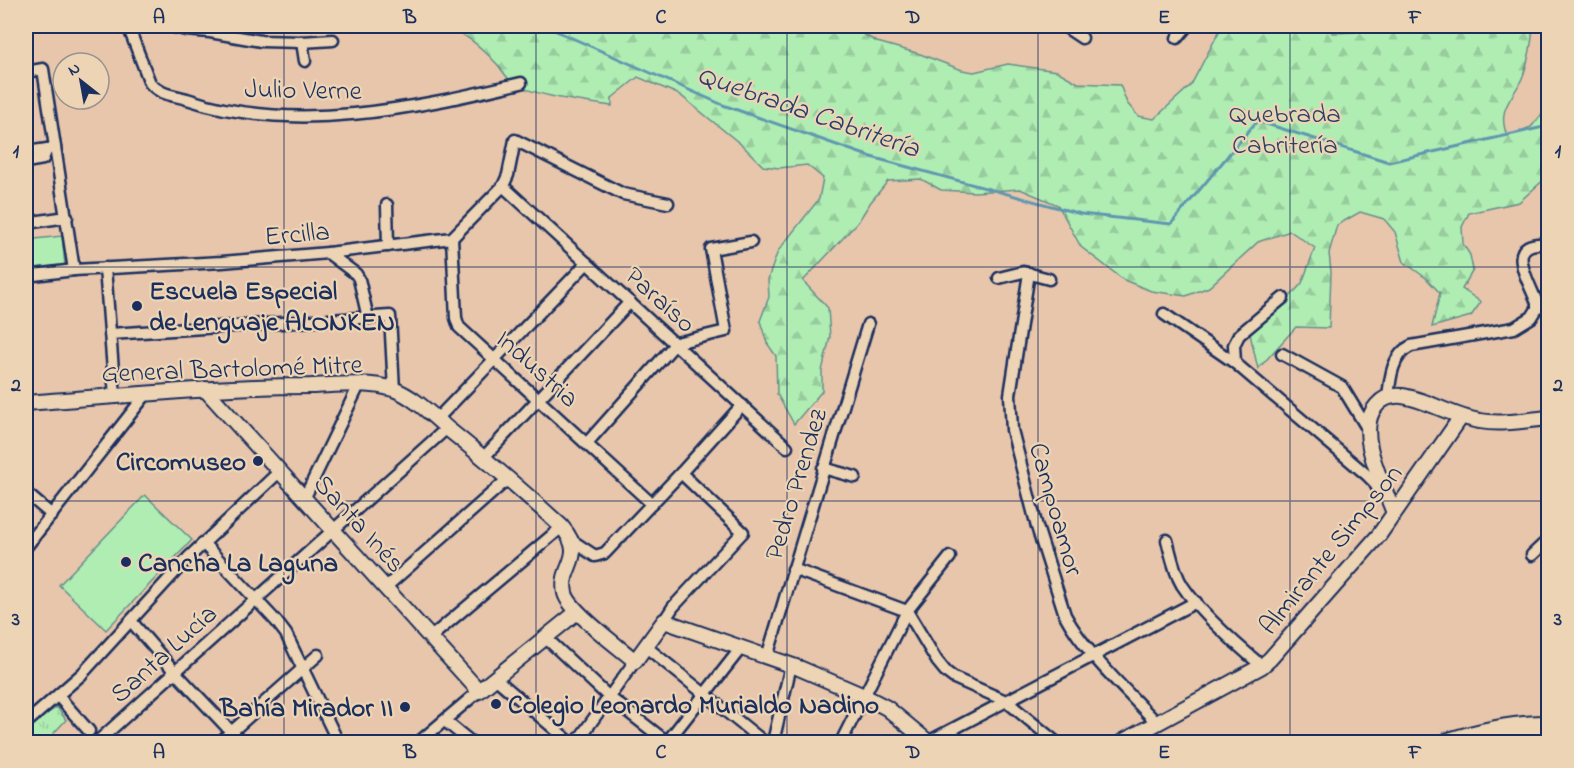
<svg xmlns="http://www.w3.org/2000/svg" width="1574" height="768" font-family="'Indie Flower',sans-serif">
	<defs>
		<pattern id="grass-tufts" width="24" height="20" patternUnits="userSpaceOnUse" patternTransform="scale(1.5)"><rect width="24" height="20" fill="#b0edb3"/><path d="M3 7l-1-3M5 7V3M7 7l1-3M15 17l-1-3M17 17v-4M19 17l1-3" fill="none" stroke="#97cc9c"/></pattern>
		<pattern id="forest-firs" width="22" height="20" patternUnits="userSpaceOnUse" patternTransform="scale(1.5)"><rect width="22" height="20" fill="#b0edb3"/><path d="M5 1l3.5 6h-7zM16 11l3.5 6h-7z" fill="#97cc9c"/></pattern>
	</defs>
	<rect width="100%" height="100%" fill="#e8c6ac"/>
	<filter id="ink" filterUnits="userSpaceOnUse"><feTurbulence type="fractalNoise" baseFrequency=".0167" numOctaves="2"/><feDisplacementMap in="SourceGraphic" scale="12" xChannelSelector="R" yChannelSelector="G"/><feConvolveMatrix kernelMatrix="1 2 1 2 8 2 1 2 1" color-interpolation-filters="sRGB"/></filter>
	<g filter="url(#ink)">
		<!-- grass -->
		<polygon fill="url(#grass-tufts)" stroke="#668e88" stroke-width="1.5" points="57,707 66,720 53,734 59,742 33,742 26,733 26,727"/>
		<!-- forest -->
		<path fill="url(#forest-firs)" stroke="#668e88" stroke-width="1.5" d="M 440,26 L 824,26 L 833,29 L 856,30 L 877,42 L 920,54 L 962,70 L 974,72 L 1008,64 L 1057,71 L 1078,83 L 1120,85 L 1127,103 L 1138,116 L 1154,119 L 1191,85 L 1222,26 L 1323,26 L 1333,33 L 1356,32 L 1360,26 L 1533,26 C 1532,43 1529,59 1523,76 C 1514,99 1496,107 1507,136 L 1531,127 L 1548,107 L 1548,176 L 1519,202 L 1469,213 L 1462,227 L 1463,244 L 1470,255 L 1473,270 L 1462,289 L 1481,302 L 1471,316 L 1432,327 L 1440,293 L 1426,278 L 1404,262 L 1395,232 L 1384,219 L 1360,212 L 1337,225 L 1329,253 L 1331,272 L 1329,328 L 1296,327 L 1258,369 L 1250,334 L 1281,307 L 1302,283 L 1315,248 L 1290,231 L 1258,242 L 1209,287 L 1186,296 L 1151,291 L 1124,280 L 1081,247 L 1058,205 L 1020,189 L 975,192 L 941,190 L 921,179 L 888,181 L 870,203 L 858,222 L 803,281 L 828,308 L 830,337 L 822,371 L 822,391 L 794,424 L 777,394 L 776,356 L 767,343 L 760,321 L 769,297 L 768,279 L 778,251 L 819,199 L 823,178 L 807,165 L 779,168 L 763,166 L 743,146 L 680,95 L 638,77 L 612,98 L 612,106 C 587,102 531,96 512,82 C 506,77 502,70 497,64 C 481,47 463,30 440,26 Z"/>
		<!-- pitch -->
		<g fill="#b0edb3" stroke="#668e88" stroke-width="1.5">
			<polygon points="62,236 65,266 26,270 26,240"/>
			<polygon points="145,495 192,540 106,630 59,585"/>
		</g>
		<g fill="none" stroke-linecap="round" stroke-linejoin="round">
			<!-- stream -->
			<polyline stroke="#5f97b0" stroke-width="3" points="545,26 723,105 871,157 1081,214 1171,224 1257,121 1389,162 1548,126"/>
			<defs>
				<g id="street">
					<path d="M 128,26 L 150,83 C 160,95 174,95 187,99 C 293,135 416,108 521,83"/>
					<polyline points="170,26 186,30 210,32 261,41 302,42 333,40"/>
					<polyline points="1064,26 1082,38"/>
					<polyline points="1177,38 1187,26"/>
					<polyline points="302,42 305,61"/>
					<polyline points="26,72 43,69 74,270"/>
					<polyline points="26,152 55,148"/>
					<polyline points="26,162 43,159 47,149"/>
					<polyline points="503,186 787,447"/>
					<polyline points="387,205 388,246"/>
					<polyline points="26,223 67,217"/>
					<polyline points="452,238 456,318 459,327 652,504"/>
					<polyline points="328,253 356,274 359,279 368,318"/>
					<polyline points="105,268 115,396"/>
					<path d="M 1029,273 L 1010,395 L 1012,430 L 1037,527 L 1065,615 C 1085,653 1128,692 1158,724"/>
					<polyline points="26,276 74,270 222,262 328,253 452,238 503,186 508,175 515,140 623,194 668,203"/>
					<polyline points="999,278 1023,272 1049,279"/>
					<polyline points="1164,314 1235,363 1367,475 1374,482 1381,495"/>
					<polyline points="110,334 390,316 394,390"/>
					<polyline points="1282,354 1342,387 1367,428"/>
					<polyline points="1235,363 1234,345 1239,335 1283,298"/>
					<path d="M 1388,398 C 1390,378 1392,355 1411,346 L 1514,328 L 1532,317 L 1537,309 L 1537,303 C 1528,279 1502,240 1548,244"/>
					<polyline points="437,419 587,263"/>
					<polyline points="587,443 676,343 726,331 711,249 751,242"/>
					<polyline points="484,457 630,302"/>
					<polyline points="823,468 855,477"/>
					<polyline points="26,493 52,515"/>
					<polyline points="305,497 359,385"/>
					<polyline points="571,540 595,556 605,553 681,473 742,405"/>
					<path d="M 1167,540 C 1171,555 1174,572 1182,585 C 1199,611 1238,646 1262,666"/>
					<polyline points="203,543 276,621 286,634 338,742"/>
					<polyline points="26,547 147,393"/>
					<polyline points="1532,555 1548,540"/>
					<polyline points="793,569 907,611 937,661 946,672 954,678 1006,701 1056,742"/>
					<polyline points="386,587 509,478"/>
					<polyline points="131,621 175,672 241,742"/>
					<polyline points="664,621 673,607 743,532 681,473"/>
					<polyline points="431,637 562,527"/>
					<polyline points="546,638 609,697 667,742 741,648"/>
					<polyline points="645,646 764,742"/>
					<polyline points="767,657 868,324"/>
					<polyline points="495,678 570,742"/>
					<polyline points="58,696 89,731"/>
					<polyline points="445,721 471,742"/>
					<polyline points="26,723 82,674 188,558 280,471"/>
					<polyline points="97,742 447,428"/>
					<polyline points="220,742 318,655"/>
					<polyline points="419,742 479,691"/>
					<polyline points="577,742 635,661"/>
					<polyline points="773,742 791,665"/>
					<polyline points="841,742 907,611 950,557"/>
					<polyline points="928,742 1196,602"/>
				</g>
				<g id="secondary">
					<polyline points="205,389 479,691 577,612"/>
					<path d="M 26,403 C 121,396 216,386 311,386 C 337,385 368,381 393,389 C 413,396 432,415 448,429 C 487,460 525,493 562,527 C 588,558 559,565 565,593 C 569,611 619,647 635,661 L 664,621 L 799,668 L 864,696 L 887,708 L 928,742"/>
					<path d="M 1394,513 C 1384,486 1353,430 1377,405 C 1383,398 1392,395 1402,396 C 1426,399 1453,417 1480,421 C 1502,425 1526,420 1548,418"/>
					<polyline points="1122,742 1262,666 1270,659 1379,535 1461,417"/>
				</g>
				<g id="highway">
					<path d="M 1449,742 C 1481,732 1515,724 1548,725"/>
					<polyline points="1501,742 1517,739 1548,741"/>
				</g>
			</defs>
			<!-- street casing -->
			<use href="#street" stroke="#1b2f5e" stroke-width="15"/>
			<!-- secondary casing -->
			<use href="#secondary" stroke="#1b2f5e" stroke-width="18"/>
			<!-- highway casing -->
			<use href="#highway" stroke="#1b2f5e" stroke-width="22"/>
			<!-- street -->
			<use href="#street" stroke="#ecd4b4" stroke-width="10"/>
			<!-- secondary -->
			<use href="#secondary" stroke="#ecd4b4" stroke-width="14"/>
			<!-- highway -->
			<use href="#highway" stroke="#ecd4b4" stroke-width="18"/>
		</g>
	</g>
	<!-- grid -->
	<path fill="none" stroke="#1b2f5e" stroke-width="1.5" stroke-opacity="0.55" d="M 284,26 L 284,742M 536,26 L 536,742M 787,26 L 787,742M 1038,26 L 1038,742M 1290,26 L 1290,742M 26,267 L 1548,267M 26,501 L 1548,501"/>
	<!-- markers -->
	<g fill="#1b2f5e" stroke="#ecd4b4" stroke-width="2">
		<circle cx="137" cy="306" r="6"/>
		<circle cx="258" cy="461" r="6"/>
		<circle cx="126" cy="562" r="6"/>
		<circle cx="496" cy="704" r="6"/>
		<circle cx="405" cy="707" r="6"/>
	</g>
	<g text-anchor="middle" stroke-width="4.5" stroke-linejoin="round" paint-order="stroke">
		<!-- street labels -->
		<g font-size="27" fill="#1b2f5e" stroke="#ecd4b4">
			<text transform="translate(303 89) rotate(1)" y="9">Julio Verne</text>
			<text transform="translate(297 233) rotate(-5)" y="9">Ercilla</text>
			<text transform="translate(661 299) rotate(42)" y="9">Paraíso</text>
			<text transform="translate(232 368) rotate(-2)" y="9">General Bartolomé Mitre</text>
			<text transform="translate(538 368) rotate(42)" y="9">Industria</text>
			<text transform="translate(795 484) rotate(-73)" y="9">Pedro Prendez</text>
			<text transform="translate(1057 509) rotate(74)" y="9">Campoamor</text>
			<text transform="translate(360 523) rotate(48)" y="9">Santa Inés</text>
			<text transform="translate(1330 549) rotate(-51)" y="9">Almirante Simpson</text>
			<text transform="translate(163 653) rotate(-42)" y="9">Santa Lucía</text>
		</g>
		<!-- park labels -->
		<g font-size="27" fill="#2a4266" stroke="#ecd4b4">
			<text x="1285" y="122">Quebrada<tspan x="1285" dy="31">Cabritería</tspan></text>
		</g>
		<!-- poi labels -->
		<g font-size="27" font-weight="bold" fill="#1b2f5e" stroke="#ecd4b4" text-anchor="start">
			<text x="149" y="299">Escuela Especial<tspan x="149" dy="31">de Lenguaje ALONKEN</tspan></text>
			<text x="246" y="470" text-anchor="end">Circomuseo</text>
			<text x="138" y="571">Cancha La Laguna</text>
			<text x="508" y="713">Colegio Leonardo Murialdo Nadino</text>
			<text x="393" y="716" text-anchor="end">Bahía Mirador II</text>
		</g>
		<!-- water labels -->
		<g font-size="28" font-style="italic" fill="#26406c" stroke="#ecd4b4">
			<text transform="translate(809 110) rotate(19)" y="10">Quebrada Cabritería</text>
		</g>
	</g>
	<!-- margin -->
	<rect width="1574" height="768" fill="none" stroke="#ecd4b4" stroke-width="66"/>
	<!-- north arrow -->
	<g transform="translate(81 81) rotate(329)"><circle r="28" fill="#ecd4b4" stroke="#989292" stroke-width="1.5"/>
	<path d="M0-4.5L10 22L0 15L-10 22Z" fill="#1b2f5e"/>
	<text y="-9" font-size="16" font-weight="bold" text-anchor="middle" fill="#1b2f5e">N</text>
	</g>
	<rect x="33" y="33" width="1508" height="702" fill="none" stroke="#1b2f5e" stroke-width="2"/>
	<g font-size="20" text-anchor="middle" font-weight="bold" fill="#1b2f5e">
		<text x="159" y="23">A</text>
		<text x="410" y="23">B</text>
		<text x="661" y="23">C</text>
		<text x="913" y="23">D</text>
		<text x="1164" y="23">E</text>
		<text x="1415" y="23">F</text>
		<text x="16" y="157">1</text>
		<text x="1558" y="157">1</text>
		<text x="16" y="391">2</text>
		<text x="1558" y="391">2</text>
		<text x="16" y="625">3</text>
		<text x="1558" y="625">3</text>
		<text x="159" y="758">A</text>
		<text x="410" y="758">B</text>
		<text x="661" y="758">C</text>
		<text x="913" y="758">D</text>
		<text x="1164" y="758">E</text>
		<text x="1415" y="758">F</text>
	</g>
</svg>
